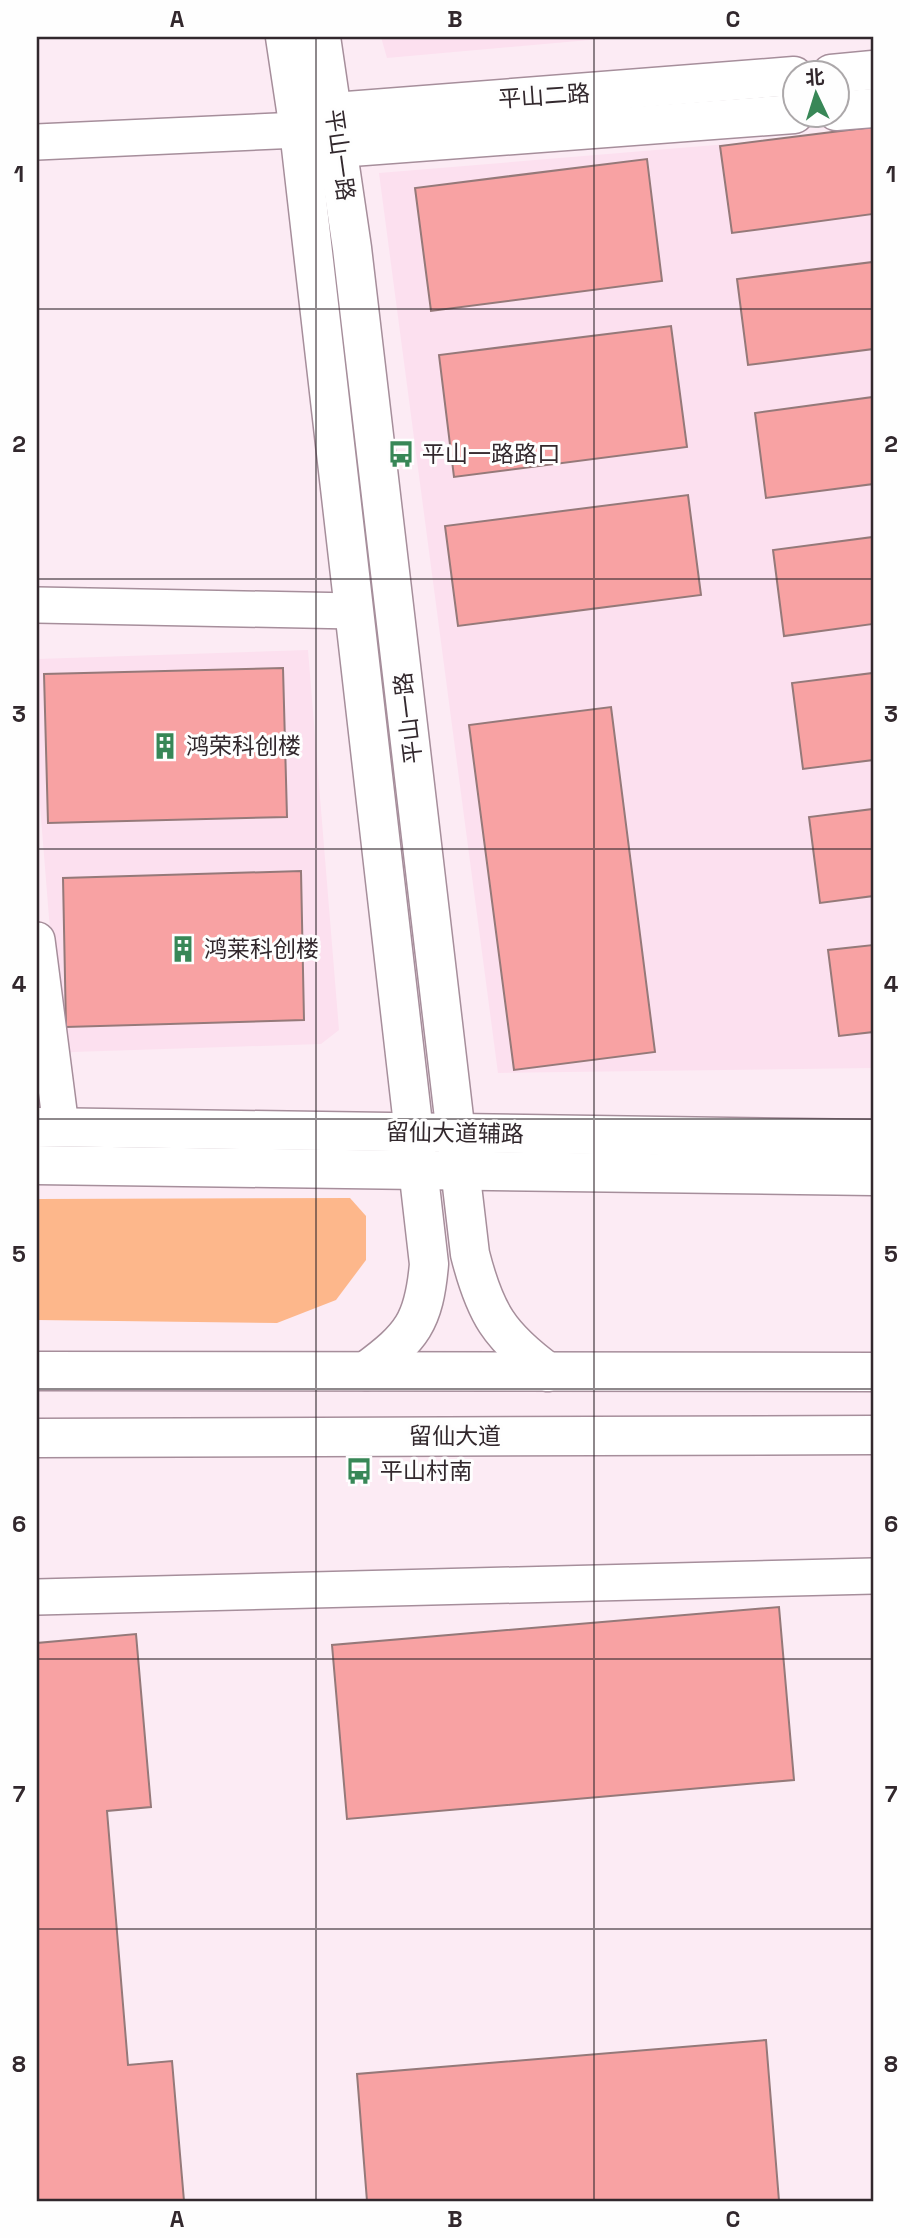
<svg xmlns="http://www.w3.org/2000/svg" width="910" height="2238" font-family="'Space Grotesk','Noto Sans SC',sans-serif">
	<rect width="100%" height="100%" fill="#fcebf4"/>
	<!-- built -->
	<g fill="#fce0ef">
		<polygon points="381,37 623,37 387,58"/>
		<polygon points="873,132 873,1068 498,1073 379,173"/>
		<polygon points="308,650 339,1030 321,1044 73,1052 60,1055 37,768 37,659"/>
	</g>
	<!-- green -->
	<polygon fill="#fdb78b" points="350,1198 366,1216 366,1260 336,1300 277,1323 37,1320 37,1199"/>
	<!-- building -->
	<g fill="#f8a2a3" stroke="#957979" stroke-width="2">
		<polygon points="873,127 873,214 732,233 720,146"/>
		<polygon points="647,159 662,281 431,311 415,188"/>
		<polygon points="873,262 873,349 748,365 737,279"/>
		<polygon points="671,326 687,447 454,477 439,355"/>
		<polygon points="873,397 873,484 766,498 755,413"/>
		<polygon points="688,495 701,595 458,626 445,526"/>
		<polygon points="873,537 873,624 784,636 773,550"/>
		<polygon points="283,668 287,817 48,823 44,674"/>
		<polygon points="873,673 873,760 803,769 792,683"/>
		<polygon points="611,707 655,1052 514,1070 469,725"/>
		<polygon points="873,809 873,896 820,903 809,817"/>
		<polygon points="301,871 304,1020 66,1027 63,878"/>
		<polygon points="873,945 873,1032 839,1036 828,950"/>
		<polygon points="779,1607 794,1780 347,1819 332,1645"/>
		<polygon points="136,1634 151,1807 107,1811 128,2065 172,2061 184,2201 37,2201 37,1643"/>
		<polygon points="766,2040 779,2201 367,2201 357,2074"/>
	</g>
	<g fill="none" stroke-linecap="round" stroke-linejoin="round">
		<defs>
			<g id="street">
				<polyline points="37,142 299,130"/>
				<polyline points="37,605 354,611"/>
				<polyline points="37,940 60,1119"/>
				<polyline points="37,1597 873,1576"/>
			</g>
			<g id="secondary">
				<path d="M 285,37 L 299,130 L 429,1264 C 424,1322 412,1337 366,1371"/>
				<path d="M 321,37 L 352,248 L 470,1254 C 485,1313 499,1336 548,1372"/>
				<polyline points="831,74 873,70"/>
				<polyline points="836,111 873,108"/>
				<polyline points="311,124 334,112 794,76"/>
				<polyline points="316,138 338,148 794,114"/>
				<polyline points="37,1127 873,1139"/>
				<polyline points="37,1165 873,1176"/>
			</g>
			<g id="primary">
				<polyline points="37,1371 873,1372"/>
				<polyline points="37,1438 873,1435"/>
			</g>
		</defs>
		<!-- street casing -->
		<use href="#street" stroke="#a68e9b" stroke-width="38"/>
		<!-- secondary casing -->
		<use href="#secondary" stroke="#a68e9b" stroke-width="41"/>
		<!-- primary casing -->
		<use href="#primary" stroke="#a68e9b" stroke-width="41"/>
		<!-- street -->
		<use href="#street" stroke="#fff" stroke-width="35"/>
		<!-- secondary -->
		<use href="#secondary" stroke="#fff" stroke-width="38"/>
		<!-- primary -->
		<use href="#primary" stroke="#fff" stroke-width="38"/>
	</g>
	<!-- grid -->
	<path fill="none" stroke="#32282d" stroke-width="2" stroke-opacity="0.55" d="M 316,37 L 316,2201M 594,37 L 594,2201M 37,309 L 873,309M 37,579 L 873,579M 37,849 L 873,849M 37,1119 L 873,1119M 37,1389 L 873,1389M 37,1659 L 873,1659M 37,1929 L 873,1929"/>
	<!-- icons -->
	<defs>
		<symbol id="bus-bare" viewBox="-9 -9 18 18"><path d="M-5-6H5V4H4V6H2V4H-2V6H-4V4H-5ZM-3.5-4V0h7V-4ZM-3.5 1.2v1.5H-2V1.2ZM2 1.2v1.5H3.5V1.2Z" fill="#388757" stroke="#fefefe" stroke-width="2.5" paint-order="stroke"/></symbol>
		<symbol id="building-bare" viewBox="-9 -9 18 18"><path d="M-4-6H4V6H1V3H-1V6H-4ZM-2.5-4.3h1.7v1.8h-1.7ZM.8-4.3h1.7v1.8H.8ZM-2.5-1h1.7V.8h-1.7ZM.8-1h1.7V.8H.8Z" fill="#388757" stroke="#fefefe" stroke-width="2.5" paint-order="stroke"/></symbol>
	</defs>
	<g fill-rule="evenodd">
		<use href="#bus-bare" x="382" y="435" width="38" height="38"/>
		<use href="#building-bare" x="146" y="727" width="38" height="38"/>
		<use href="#building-bare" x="164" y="930" width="38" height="38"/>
		<use href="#bus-bare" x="340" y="1452" width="38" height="38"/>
	</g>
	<g text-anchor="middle" stroke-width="6" stroke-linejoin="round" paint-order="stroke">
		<!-- street labels -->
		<g font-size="23" fill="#32282d" stroke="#fefefe">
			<text transform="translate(544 96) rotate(-4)" y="8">平山二路</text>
			<text transform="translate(340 155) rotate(82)" y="8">平山一路</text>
			<text transform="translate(408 718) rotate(-97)" y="8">平山一路</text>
			<text transform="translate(455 1133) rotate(1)" y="8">留仙大道辅路</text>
			<text x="455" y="1444">留仙大道</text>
		</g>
		<!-- poi labels -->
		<g font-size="23" fill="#32282d" stroke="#fefefe" text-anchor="start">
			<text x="422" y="462">平山一路路口</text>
			<text x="186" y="754">鸿荣科创楼</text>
			<text x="204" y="957">鸿莱科创楼</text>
			<text x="380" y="1479">平山村南</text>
		</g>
	</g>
	<!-- border -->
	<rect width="910" height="2238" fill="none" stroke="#fefefe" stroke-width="77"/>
	<!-- north arrow -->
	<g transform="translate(816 94) rotate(356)"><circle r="33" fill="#fefefe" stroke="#aca8aa" stroke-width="2"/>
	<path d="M0-5L12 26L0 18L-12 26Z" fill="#388757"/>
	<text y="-10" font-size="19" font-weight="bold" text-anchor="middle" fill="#32282d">北</text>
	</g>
	<rect x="38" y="38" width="834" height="2162" fill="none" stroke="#32282d" stroke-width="2.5"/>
	<g font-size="23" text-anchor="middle" font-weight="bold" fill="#32282d">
		<text x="177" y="27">A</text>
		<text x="455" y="27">B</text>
		<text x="733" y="27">C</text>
		<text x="19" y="182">1</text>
		<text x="891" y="182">1</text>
		<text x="19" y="452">2</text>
		<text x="891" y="452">2</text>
		<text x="19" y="722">3</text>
		<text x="891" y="722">3</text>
		<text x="19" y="992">4</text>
		<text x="891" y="992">4</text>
		<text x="19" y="1262">5</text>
		<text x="891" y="1262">5</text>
		<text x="19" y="1532">6</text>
		<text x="891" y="1532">6</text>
		<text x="19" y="1802">7</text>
		<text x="891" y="1802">7</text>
		<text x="19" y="2072">8</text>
		<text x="891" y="2072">8</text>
		<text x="177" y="2227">A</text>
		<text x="455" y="2227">B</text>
		<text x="733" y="2227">C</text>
	</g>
</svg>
